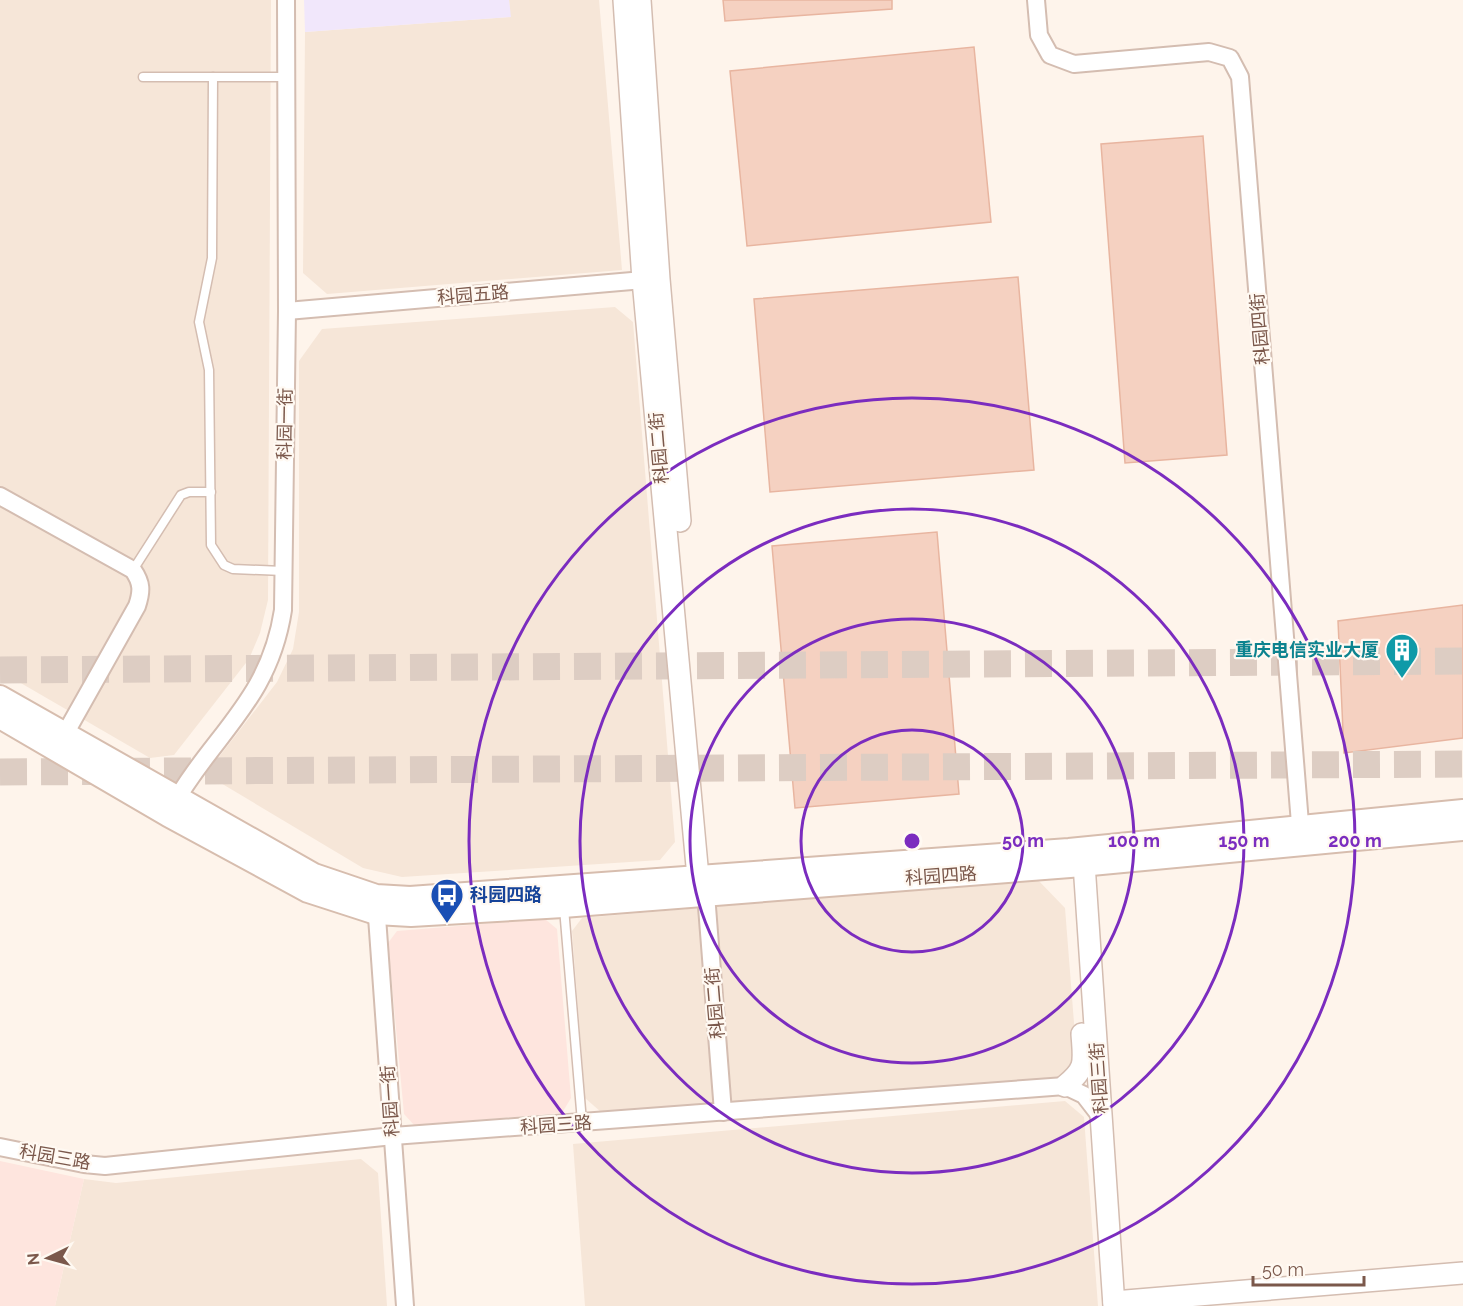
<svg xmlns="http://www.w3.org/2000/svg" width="1463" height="1306" font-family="Raleway,'Noto Sans SC',sans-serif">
	<rect width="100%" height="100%" fill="#fef4eb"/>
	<!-- residential -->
	<g fill="#f6e6d8">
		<polygon points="0,0 271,0 268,600 260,633 249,659 174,755 150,758 0,671"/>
		<polygon points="509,0 599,0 622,270 327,294 303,273 305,32 510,17"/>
		<polygon points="615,307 633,322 675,842 660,860 402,877 363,868 219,782 215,762 277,682 293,649 299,612 299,361 322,329"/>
		<polygon points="1037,879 1065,908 1077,1061 1067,1077 601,1112 585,1098 572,931 582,918"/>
		<polygon points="1065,1101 1084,1117 1098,1306 585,1306 573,1144"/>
		<polygon points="361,1159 378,1173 387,1306 55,1306 84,1179 116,1183"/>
	</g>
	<!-- commercial -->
	<g fill="#fee5de">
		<polygon points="545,919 557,929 571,1098 562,1113 414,1125 404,1114 388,943 397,931"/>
		<polygon points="0,1161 84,1179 55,1306 0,1306"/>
	</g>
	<!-- education -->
	<polygon fill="#f1e7fb" points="304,0 509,0 511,17 305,32"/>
	<!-- building -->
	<g fill="#f5d1c1" stroke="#e8b5a0" stroke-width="1.5">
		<polygon points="723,0 892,0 892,9 725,21"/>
		<polygon points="974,47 991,222 747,246 730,71"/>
		<polygon points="1203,136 1227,455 1125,463 1101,144"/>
		<polygon points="1018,277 1034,470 770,492 754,299"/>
		<polygon points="937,532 959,794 795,808 772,546"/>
		<polygon points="1463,605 1463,738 1344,753 1338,621"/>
	</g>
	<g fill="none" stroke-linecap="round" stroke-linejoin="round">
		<!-- trunk-tunnel -->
		<g stroke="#ddcdc3" stroke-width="27" stroke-dasharray="27 14" stroke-linecap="butt">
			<polyline points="0,670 1463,661"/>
			<polyline points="0,772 1463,764"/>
		</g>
		<defs>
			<g id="service">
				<polyline points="143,77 286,77"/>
				<polyline points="213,77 212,258 199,322 209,370 211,545 224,565 233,569 283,571"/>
				<polyline points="133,570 181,495 189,492 211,492"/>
				<polyline points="564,908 582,1122"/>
			</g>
			<g id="minor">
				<polyline points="1036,0 1039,35 1050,55 1074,64 1209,52 1230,58 1240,77 1301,836"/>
				<polyline points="287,311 655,279"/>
				<path d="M 0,496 L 133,570 C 142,583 142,591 137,606 L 65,734"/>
				<path d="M 172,807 C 213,734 269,701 283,610 L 287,311 L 286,0"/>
				<polyline points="706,894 723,1112"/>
				<polyline points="376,903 405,1306"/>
				<polyline points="0,1147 84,1164 105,1166 393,1136 1065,1086 1084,1095 1101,1117"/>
			</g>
			<g id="tertiary">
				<polyline points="624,0 643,280 698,877 705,892"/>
				<polyline points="640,0 659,279 680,521"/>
				<polyline points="1083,849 1114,1306"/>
				<path d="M 1065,1086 C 1087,1068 1084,1062 1082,1034"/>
				<polyline points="1114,1302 1463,1273"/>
			</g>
			<g id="secondary">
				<polyline points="0,697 314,875 376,896 410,898 1069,850 1463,811"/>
				<polyline points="0,717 168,815 308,891 376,913 411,915 563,906 1070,866 1463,829"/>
			</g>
		</defs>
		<!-- service casing -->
		<use href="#service" stroke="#d4bdb1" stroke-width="11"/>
		<!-- minor casing -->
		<use href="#minor" stroke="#d4bdb1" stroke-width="20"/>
		<!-- tertiary casing -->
		<use href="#tertiary" stroke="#d4bdb1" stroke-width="24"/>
		<!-- secondary casing -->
		<use href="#secondary" stroke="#d7bdae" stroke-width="26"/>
		<!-- service -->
		<use href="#service" stroke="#fff" stroke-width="8"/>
		<!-- minor -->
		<use href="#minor" stroke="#fff" stroke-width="16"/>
		<!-- tertiary -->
		<use href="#tertiary" stroke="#fff" stroke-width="21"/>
		<!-- secondary -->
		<use href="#secondary" stroke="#fff" stroke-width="22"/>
	</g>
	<!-- distance rings -->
	<g fill="none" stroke="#7b2cbf" stroke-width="3">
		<circle cx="912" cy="841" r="111"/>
		<circle cx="912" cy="841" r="222"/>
		<circle cx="912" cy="841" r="332"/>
		<circle cx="912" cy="841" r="443"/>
	</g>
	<!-- icons -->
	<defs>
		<symbol id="building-pin" viewBox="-11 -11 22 30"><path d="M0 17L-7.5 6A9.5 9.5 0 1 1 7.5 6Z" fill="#0f9aa8" stroke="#fff9f2"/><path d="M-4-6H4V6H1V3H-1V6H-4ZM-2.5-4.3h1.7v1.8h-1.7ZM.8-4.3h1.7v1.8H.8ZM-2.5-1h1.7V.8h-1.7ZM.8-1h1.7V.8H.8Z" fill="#fff"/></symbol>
		<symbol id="bus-pin" viewBox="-11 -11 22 30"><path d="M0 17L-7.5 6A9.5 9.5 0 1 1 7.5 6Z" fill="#1a4fb4" stroke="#fff9f2"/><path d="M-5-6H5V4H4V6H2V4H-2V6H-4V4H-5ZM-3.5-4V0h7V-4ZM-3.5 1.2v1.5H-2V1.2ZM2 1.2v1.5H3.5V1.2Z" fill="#fff"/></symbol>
	</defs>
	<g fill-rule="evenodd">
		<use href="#building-pin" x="1383" y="631" width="38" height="52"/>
		<use href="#bus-pin" x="428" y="876" width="38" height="52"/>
	</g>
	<g text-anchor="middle" stroke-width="4.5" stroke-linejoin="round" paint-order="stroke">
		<!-- street labels -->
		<g font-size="18" fill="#7b584b" stroke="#fff9f2">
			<text transform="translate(473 295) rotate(-5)" y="6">科园五路</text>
			<text transform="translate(1260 329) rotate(-95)" y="6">科园四街</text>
			<text transform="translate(285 424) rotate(-89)" y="6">科园一街</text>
			<text transform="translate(659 448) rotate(-95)" y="6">科园二街</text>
			<text transform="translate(941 876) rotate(-4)" y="6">科园四路</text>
			<text transform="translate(715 1003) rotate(-95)" y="6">科园二街</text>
			<text transform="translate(1099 1078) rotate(-94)" y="6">科园三街</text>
			<text transform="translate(390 1101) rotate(-94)" y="6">科园一街</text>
			<text transform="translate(556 1125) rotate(-4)" y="6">科园三路</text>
			<text transform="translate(55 1157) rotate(10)" y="6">科园三路</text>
		</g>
		<!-- culture labels -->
		<g font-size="18" font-weight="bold" fill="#0d838f" stroke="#fff9f2" text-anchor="end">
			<text x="1379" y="656">重庆电信实业大厦</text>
		</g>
		<!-- transit labels -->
		<g font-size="18" font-weight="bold" fill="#164399" stroke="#fff9f2" text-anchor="start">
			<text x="470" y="901">科园四路</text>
		</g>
	</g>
	<circle cx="912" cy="841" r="9" fill="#7b2cbf" stroke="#fff9f2" stroke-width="3"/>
	<g font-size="18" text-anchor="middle" font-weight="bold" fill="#7b2cbf" stroke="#fff9f2" stroke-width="4.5" stroke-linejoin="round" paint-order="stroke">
		<text x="1023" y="847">50 m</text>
		<text x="1134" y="847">100 m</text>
		<text x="1244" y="847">150 m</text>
		<text x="1355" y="847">200 m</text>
	</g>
	<!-- north arrow -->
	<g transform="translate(48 1258) rotate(265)" stroke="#fff9f2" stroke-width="4.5" paint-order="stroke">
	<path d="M0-4.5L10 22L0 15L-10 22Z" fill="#7b584b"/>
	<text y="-9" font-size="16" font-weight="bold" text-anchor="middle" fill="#7b584b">N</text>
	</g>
	<!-- scale -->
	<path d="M1253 1276v9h111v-9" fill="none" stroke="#7b584b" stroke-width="3"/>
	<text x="1262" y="1276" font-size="18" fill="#7b584b" stroke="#fff9f2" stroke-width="4.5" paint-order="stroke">50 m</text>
</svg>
